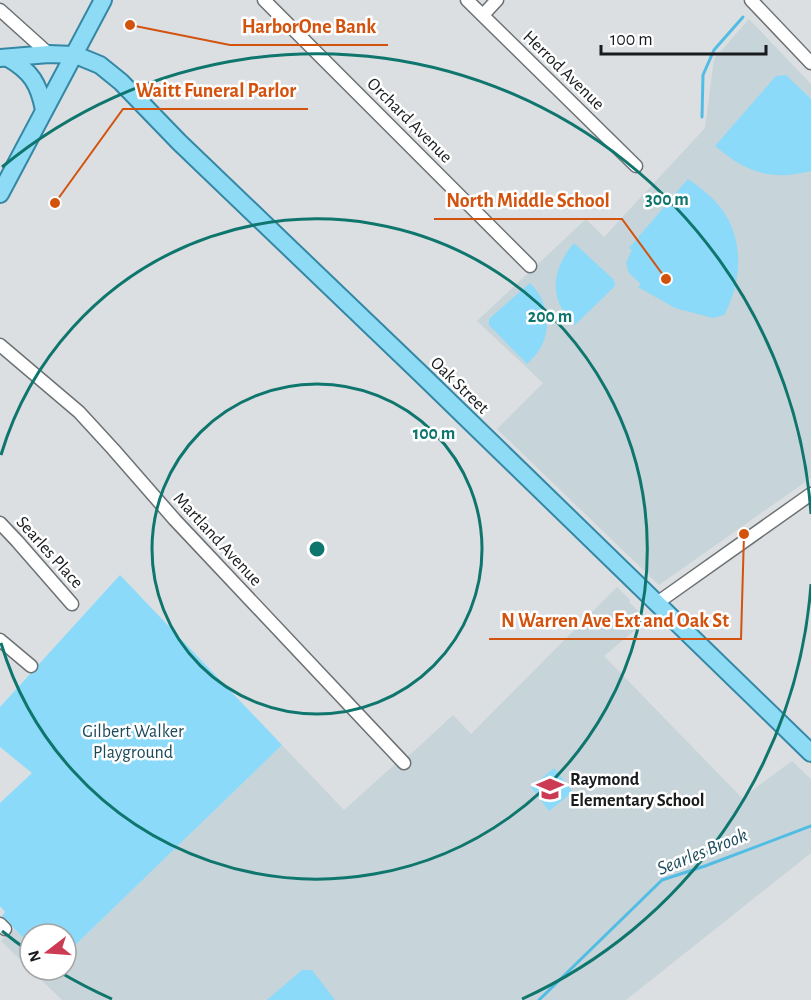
<svg xmlns="http://www.w3.org/2000/svg" width="811" height="1000" font-family="'Alegreya Sans',sans-serif">
	<rect width="100%" height="100%" fill="#dbdfe2"/>
	<!-- built -->
	<g fill="#c7d4d9">
		<polygon points="749,19 811,84 811,478 659,585 497,429 543,383 477,321 586,219 604,237 705,128 714,59"/>
		<polygon points="617,587 630,600 629,602 647,620 604,656 742,798 792,761 811,779 811,853 626,1000 62,1000 31,970 66,970 66,954 282,745 344,810 393,766 412,753 453,715 471,734"/>
		<polygon points="14,929 30,945 30,969 1,941"/>
	</g>
	<!-- green -->
	<g fill="#8bdafa">
		<path d="M 786,75 L 811,99 L 811,171 C 770,181 747,173 715,146 L 776,76 Z"/>
		<path d="M 688,179 C 701,188 713,197 723,211 C 744,240 742,284 724,315 L 713,318 L 675,308 L 638,287 L 641,284 L 629,273 L 626,263 L 632,250 L 629,248 Z"/>
		<path d="M 574,243 L 614,280 L 615,286 L 575,325 C 548,301 551,269 574,243 Z"/>
		<path d="M 530,283 C 546,298 552,324 542,345 C 539,352 533,358 527,364 L 489,325 L 489,319 Z"/>
		<polygon points="120,575 282,745 66,954 66,934 30,934 30,945 2,916 5,912 0,906 0,803 32,773 0,747 0,707"/>
		<polygon points="554,768 573,792 549,811 531,787"/>
		<polygon points="302,970 312,970 335,1000 267,1000"/>
	</g>
	<g fill="none" stroke-linecap="round" stroke-linejoin="round">
		<!-- stream -->
		<g stroke="#51bde4" stroke-width="3">
			<polyline points="702,117 703,75 714,50 743,17"/>
			<polyline points="539,1000 662,880 705,866 811,826"/>
		</g>
		<defs>
			<g id="minor">
				<polyline points="264,0 530,266"/>
				<polyline points="467,0 636,166"/>
				<polyline points="751,0 811,63"/>
				<polyline points="0,10 49,54"/>
				<polyline points="483,15 497,0"/>
				<polyline points="0,345 79,412 113,449 175,520 404,763"/>
				<polyline points="0,523 17,541 72,604"/>
				<polyline points="657,603 811,494"/>
				<polyline points="0,640 31,666"/>
				<polyline points="0,924 5,929"/>
			</g>
			<g id="major">
				<polyline points="0,58 49,54 74,55 83,58 100,65 121,82 179,142 421,374 811,753"/>
				<path d="M 8,58 C 31,71 39,84 44,110"/>
				<polyline points="0,194 103,0"/>
			</g>
		</defs>
		<!-- minor casing -->
		<use href="#minor" stroke="#6c7173" stroke-width="15"/>
		<!-- major casing -->
		<use href="#major" stroke="#3488a5" stroke-width="20"/>
		<!-- minor -->
		<use href="#minor" stroke="#fff" stroke-width="12"/>
		<!-- major -->
		<use href="#major" stroke="#8edbf5" stroke-width="16"/>
	</g>
	<!-- distance rings -->
	<g fill="none" stroke="#0f766e" stroke-width="3">
		<circle cx="317" cy="549" r="165"/>
		<path d="M1 455A330 330 0 1 1 1 643"/>
		<path d="M811 584A495 495 0 0 1 522 999M112 999A495 495 0 0 1 58 971M30 952A495 495 0 0 1 2 931M2 167A495 495 0 0 1 811 514"/>
	</g>
	<!-- icons -->
	<defs>
		<symbol id="school-bare" viewBox="-9 -9 18 18"><path d="M0-5L7-2L0 1L-7-2ZM-4 1L0 2.5L4 1V4Q0 6-4 4Z" fill="#cb3b53" stroke="#fff" stroke-width="2.5" paint-order="stroke"/></symbol>
	</defs>
	<g fill-rule="evenodd">
		<use href="#school-bare" x="531" y="770" width="38" height="38"/>
	</g>
	<g text-anchor="middle" stroke-width="5" stroke-linejoin="round" paint-order="stroke">
		<!-- street labels -->
		<g font-size="18" fill="#191b1c" stroke="#fff">
			<text transform="translate(564 70) rotate(44)" y="6">Herrod Avenue</text>
			<text transform="translate(410 120) rotate(45)" y="6">Orchard Avenue</text>
			<text transform="translate(460 385) rotate(44)" y="6">Oak Street</text>
			<text transform="translate(218 539) rotate(47)" y="6">Martland Avenue</text>
			<text transform="translate(50 552) rotate(48)" y="6">Searles Place</text>
		</g>
		<!-- park labels -->
		<g font-size="18" fill="#1b495a" stroke="#fff">
			<text x="133" y="737">Gilbert Walker<tspan x="133" dy="21">Playground</tspan></text>
		</g>
		<!-- poi labels -->
		<g font-size="18" font-weight="bold" fill="#191b1c" stroke="#fff" text-anchor="start">
			<text x="570" y="785">Raymond<tspan x="570" dy="21">Elementary School</tspan></text>
		</g>
		<!-- water labels -->
		<g font-size="20" font-style="italic" fill="#1f4d5e" stroke="#fff">
			<text transform="translate(702 851) rotate(-22)" y="7">Searles Brook</text>
		</g>
	</g>
	<circle cx="317" cy="549" r="9" fill="#0f766e" stroke="#fff" stroke-width="3"/>
	<g font-size="18" text-anchor="middle" font-weight="bold" fill="#0f766e" stroke="#fff" stroke-width="5" stroke-linejoin="round" paint-order="stroke">
		<text x="667" y="205">300 m</text>
		<text x="550" y="322">200 m</text>
		<text x="434" y="439">100 m</text>
	</g>
	<!-- callouts -->
	<path fill="none" stroke="#d3530e" stroke-width="2" d="M130 25L230 45H388M55 203L123 109H308M666 279L622 219H434M744 534L741 639H489"/>
	<g fill="#d3530e" stroke="#fff" stroke-width="2">
		<circle cx="130" cy="25" r="6"/>
		<circle cx="55" cy="203" r="6"/>
		<circle cx="666" cy="279" r="6"/>
		<circle cx="744" cy="534" r="6"/>
	</g>
	<g font-size="20" text-anchor="middle" font-weight="bold" fill="#d3530e" stroke="#fff" stroke-width="5" stroke-linejoin="round" paint-order="stroke">
		<text x="309" y="33">HarborOne Bank</text>
		<text x="216" y="97">Waitt Funeral Parlor</text>
		<text x="528" y="207">North Middle School</text>
		<text x="615" y="627">N Warren Ave Ext and Oak St</text>
	</g>
	<!-- north arrow -->
	<g transform="translate(48 952) rotate(253)"><circle r="28" fill="#ffffff" stroke="#a3a4a4" stroke-width="1.5"/>
	<path d="M0-4.5L10 22L0 15L-10 22Z" fill="#cb3b53"/>
	<text y="-9" font-size="16" font-weight="bold" text-anchor="middle" fill="#191b1c">N</text>
	</g>
	<!-- scale -->
	<path d="M601 45v9h165v-9" fill="none" stroke="#191b1c" stroke-width="3"/>
	<text x="610" y="45" font-size="18" fill="#191b1c" stroke="#ffffff" stroke-width="4.5" paint-order="stroke">100 m</text>
</svg>
